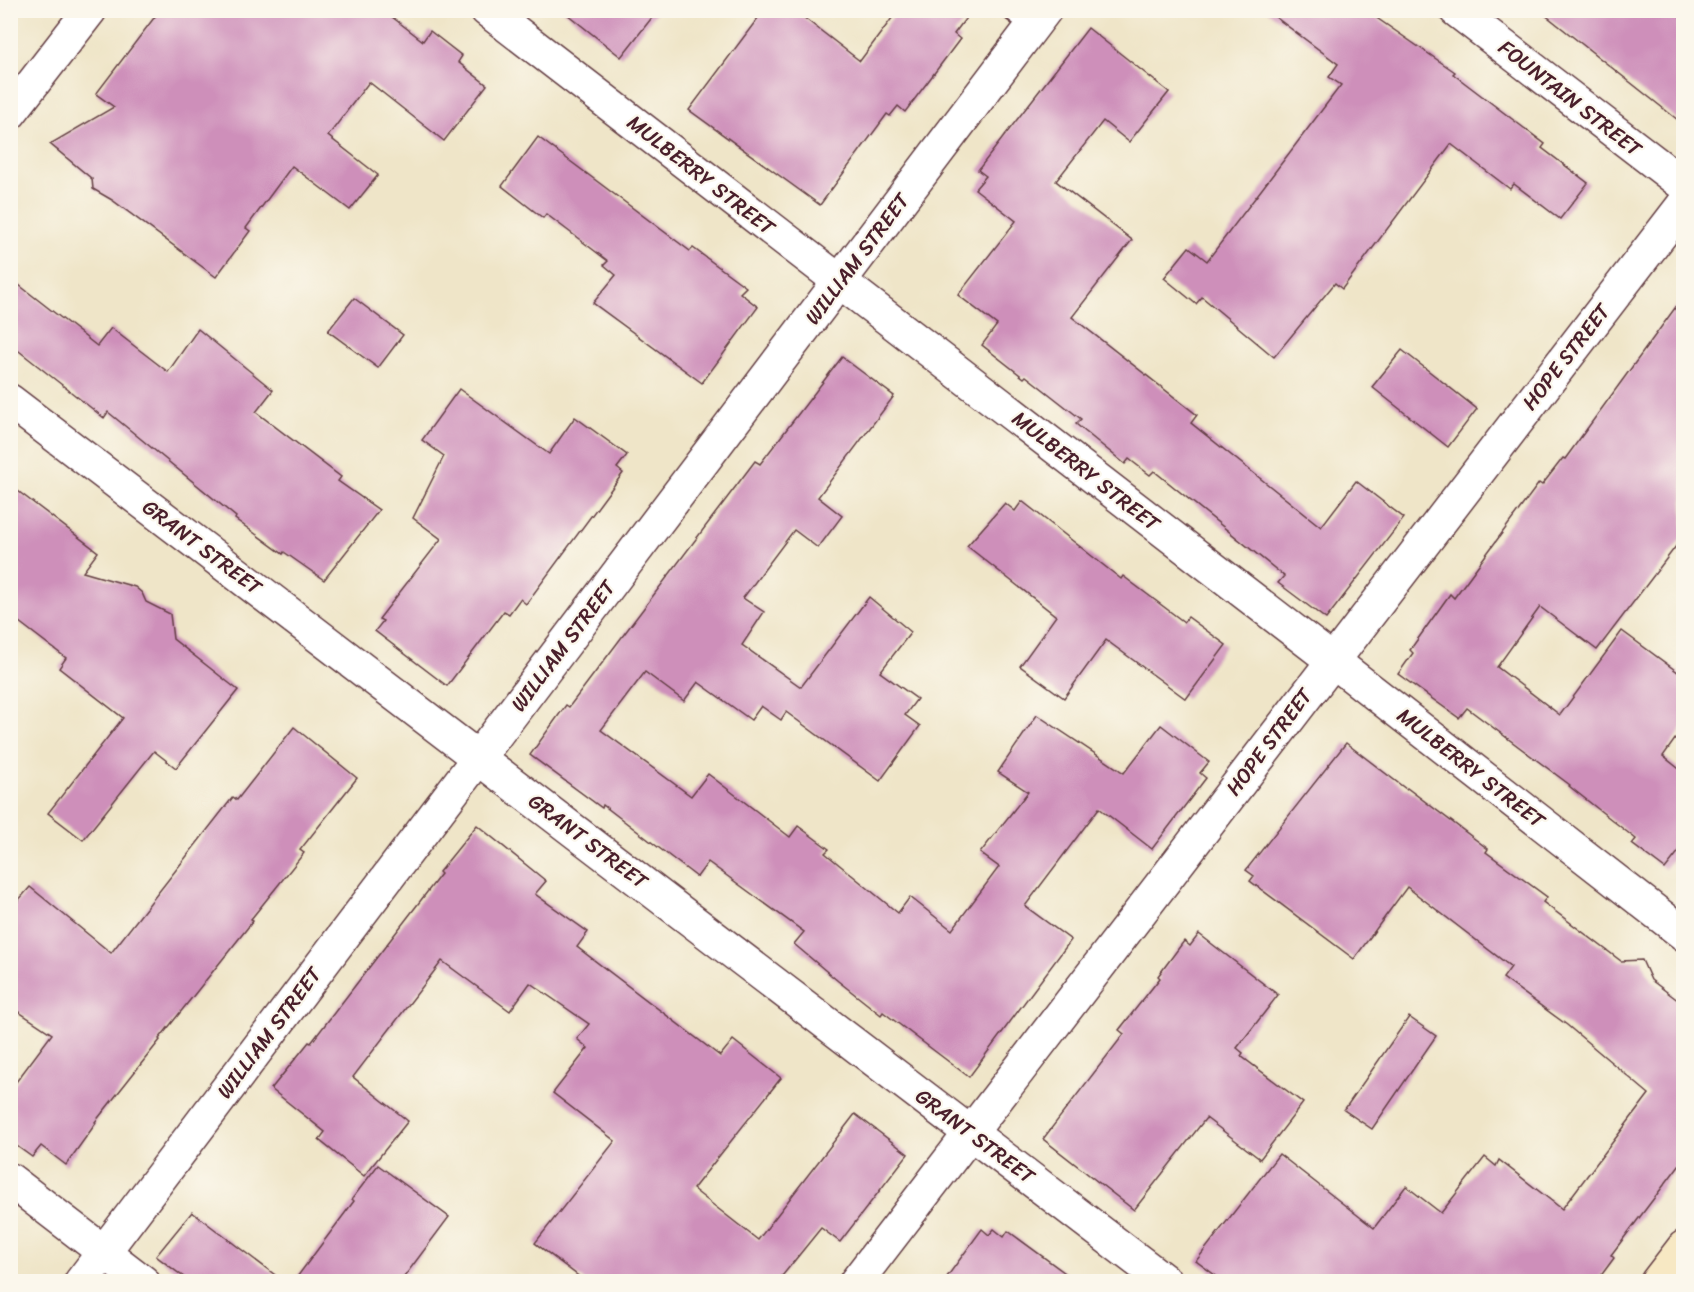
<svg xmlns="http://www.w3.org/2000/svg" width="1694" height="1292" font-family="Sriracha,sans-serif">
	<rect width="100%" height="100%" fill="#fbf7ec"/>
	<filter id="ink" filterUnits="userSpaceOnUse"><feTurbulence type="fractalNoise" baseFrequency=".0167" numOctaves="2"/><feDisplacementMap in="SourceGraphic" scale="12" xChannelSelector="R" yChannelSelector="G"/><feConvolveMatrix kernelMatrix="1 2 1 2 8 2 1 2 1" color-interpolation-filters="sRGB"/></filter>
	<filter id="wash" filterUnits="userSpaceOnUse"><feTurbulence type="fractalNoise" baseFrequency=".008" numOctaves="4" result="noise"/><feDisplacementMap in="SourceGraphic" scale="24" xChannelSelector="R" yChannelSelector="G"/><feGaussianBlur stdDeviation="1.35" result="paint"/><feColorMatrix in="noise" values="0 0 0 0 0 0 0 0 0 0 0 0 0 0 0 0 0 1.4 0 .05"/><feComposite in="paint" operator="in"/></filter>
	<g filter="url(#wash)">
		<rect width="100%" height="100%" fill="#efe5c8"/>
		<g id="blocks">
			<!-- building -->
			<g fill="#ce8fba">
				<polygon points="160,10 383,10 423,41 430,31 462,56 458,62 487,85 444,141 369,82 328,136 378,175 350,210 292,166 246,228 250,231 216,277 112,200 93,189 92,179 50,144 114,107 96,94"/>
				<polygon points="562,10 658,10 621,57"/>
				<polygon points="764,10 794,10 860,61 898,10 972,10 954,34 960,39 905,112 898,106 890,116 887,114 820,205 689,110"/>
				<polygon points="1266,10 1365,10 1455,72 1453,74 1545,144 1542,148 1588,183 1560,219 1514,184 1510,189 1451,144 1342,289 1335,283 1274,357 1202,297 1196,304 1164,278 1189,247 1207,261 1341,85 1329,77 1338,64"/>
				<polygon points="1539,10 1672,10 1683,20 1683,124"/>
				<polygon points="1088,28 1169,92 1129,142 1103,121 1056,181 1132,240 1072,317 1197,415 1191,423 1321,527 1356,481 1404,518 1326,619 1278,583 1284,576 1154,471 1150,475 1129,459 1125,464 1076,424 1081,419 1026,376 1024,378 982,345 997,325 958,295 1016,221 975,189 986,176 978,170"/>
				<polygon points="538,137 690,251 693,248 746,287 740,293 758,307 702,383 593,303 616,275 604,265 608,261 546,214 543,218 502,186"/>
				<polygon points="10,278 97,346 111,328 168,372 198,329 273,390 256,412 341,477 338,481 379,510 324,580 284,552 283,554 235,519 236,517 108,412 104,418 10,344"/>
				<polygon points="1683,297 1683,537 1597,650 1540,607 1497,667 1560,715 1622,631 1683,676 1683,728 1663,756 1683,772 1683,846 1665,869 1632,844 1636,839 1569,786 1570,785 1467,708 1459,718 1398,674 1413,653 1410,650 1450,594 1454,598 1539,483 1542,485 1563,458 1565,459"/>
				<polygon points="354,298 403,335 378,368 328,331"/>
				<polygon points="1402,350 1477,409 1448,447 1372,387"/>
				<polygon points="842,357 894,396 818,497 842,516 818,548 794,530 743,598 764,612 742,645 801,687 869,597 911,632 880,672 917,699 905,715 920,726 880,781 786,712 781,720 761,706 751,720 698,682 684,701 645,672 601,730 691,796 708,774 790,837 798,826 829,849 825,853 898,913 910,897 952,930 999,867 980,853 1028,792 998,772 1037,715 1124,773 1161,725 1209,762 1200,773 1206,778 1152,849 1099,808 1025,906 1071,940 969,1077 883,1012 881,1015 838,981 794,944 804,932 708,862 697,877 603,805 602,808 530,755 566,705 569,707 755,461 760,464"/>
				<polygon points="459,389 549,454 575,417 627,455 617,468 623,473 526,604 520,599 509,614 504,611 447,686 375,631 383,621 379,619 441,539 413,518 444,456 422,440"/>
				<polygon points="10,485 98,552 83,572 135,587 142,593 146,602 170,614 173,639 238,690 176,768 154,751 83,840 48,813 123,718 59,668 66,658 10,615"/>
				<polygon points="1022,501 1121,579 1123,576 1184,622 1188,617 1226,645 1186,699 1106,640 1064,698 1020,666 1056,616 967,546 1005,503 1015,511"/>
				<polygon points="294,727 357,778 300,850 304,853 251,919 253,921 159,1039 160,1040 95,1122 96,1123 66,1165 41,1146 32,1157 10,1141 10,1090 52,1034 10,1006 10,910 30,887 111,953 233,797 237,800"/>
				<polygon points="1346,743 1406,789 1407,788 1488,849 1486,852 1547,897 1543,902 1621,961 1642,960 1651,980 1683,1004 1683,1160 1611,1255 1614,1258 1597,1281 1223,1281 1196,1261 1279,1154 1374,1228 1406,1186 1441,1213 1485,1157 1496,1166 1499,1160 1562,1209 1649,1094 1567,1025 1503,978 1511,967 1407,887 1354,959 1250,881 1254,876 1246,870"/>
				<polygon points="477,825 546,881 535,894 588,932 577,947 720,1056 733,1040 781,1078 693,1189 758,1240 855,1114 908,1154 840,1242 821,1228 778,1281 585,1281 535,1243 615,1141 553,1093 588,1048 577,1039 589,1024 530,983 510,1011 442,961 353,1077 408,1121 364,1176 319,1140 325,1132 271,1089 309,1042 311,1043 441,874 439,872"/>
				<polygon points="1199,934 1278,995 1237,1048 1243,1053 1241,1056 1303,1103 1260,1159 1206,1118 1134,1210 1043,1139 1124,1034 1119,1030 1160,978 1158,976 1184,941 1190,946"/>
				<polygon points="1409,1017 1436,1036 1372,1129 1344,1110"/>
				<polygon points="378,1165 449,1217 401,1281 294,1281 354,1201 352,1199"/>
				<polygon points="192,1212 283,1281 189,1281 156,1256"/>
				<polygon points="982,1229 989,1235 994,1229 1004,1237 1008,1231 1076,1281 944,1281"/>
			</g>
		</g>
	</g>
	<g filter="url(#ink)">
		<use href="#blocks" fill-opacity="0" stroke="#633d43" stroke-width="1.5"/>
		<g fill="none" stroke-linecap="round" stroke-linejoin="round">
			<defs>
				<polyline id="lane" points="1014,10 1034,25"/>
				<g id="street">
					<polyline points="487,10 1332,660 1684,934"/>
					<polyline points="1456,10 1684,185"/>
					<polyline points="10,113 90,10"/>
					<polyline points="10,401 1166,1282"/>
					<polyline points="10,1180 143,1282"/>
					<polyline points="81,1282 1045,10"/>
					<polyline points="856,1282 1684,204"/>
				</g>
				<polyline id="secondary" points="1657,1282 1684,1247"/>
			</defs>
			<!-- lane casing -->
			<use href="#lane" stroke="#633d43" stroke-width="26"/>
			<!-- street casing -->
			<use href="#street" stroke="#633d43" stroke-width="36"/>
			<!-- secondary casing -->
			<use href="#secondary" stroke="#633d43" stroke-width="36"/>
			<!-- lane -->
			<use href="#lane" stroke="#fff" stroke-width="22"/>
			<!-- street -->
			<use href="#street" stroke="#fff" stroke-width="33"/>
			<!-- secondary -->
			<use href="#secondary" stroke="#f7e8c3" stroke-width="33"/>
		</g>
	</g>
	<g text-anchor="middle" stroke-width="4.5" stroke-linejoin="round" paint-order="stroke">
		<!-- street labels -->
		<g font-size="21" fill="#4a1f2b" stroke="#fbf7ec">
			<text transform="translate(1570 98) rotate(38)" y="7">FOUNTAIN STREET</text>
			<text transform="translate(701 175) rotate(38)" y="7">MULBERRY STREET</text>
			<text transform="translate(857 259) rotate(-53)" y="7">WILLIAM STREET</text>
			<text transform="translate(1566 357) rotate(-52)" y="7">HOPE STREET</text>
			<text transform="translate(1086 471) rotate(38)" y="7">MULBERRY STREET</text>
			<text transform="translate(202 547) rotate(37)" y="7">GRANT STREET</text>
			<text transform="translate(563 646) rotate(-53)" y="7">WILLIAM STREET</text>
			<text transform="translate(1269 742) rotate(-53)" y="7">HOPE STREET</text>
			<text transform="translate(1471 768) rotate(38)" y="7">MULBERRY STREET</text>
			<text transform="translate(588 841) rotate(37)" y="7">GRANT STREET</text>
			<text transform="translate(269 1033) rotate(-53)" y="7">WILLIAM STREET</text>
			<text transform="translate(975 1136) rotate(37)" y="7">GRANT STREET</text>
		</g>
	</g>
	<!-- margin -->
	<rect width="1694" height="1292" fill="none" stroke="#fbf7ec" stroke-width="36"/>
</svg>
